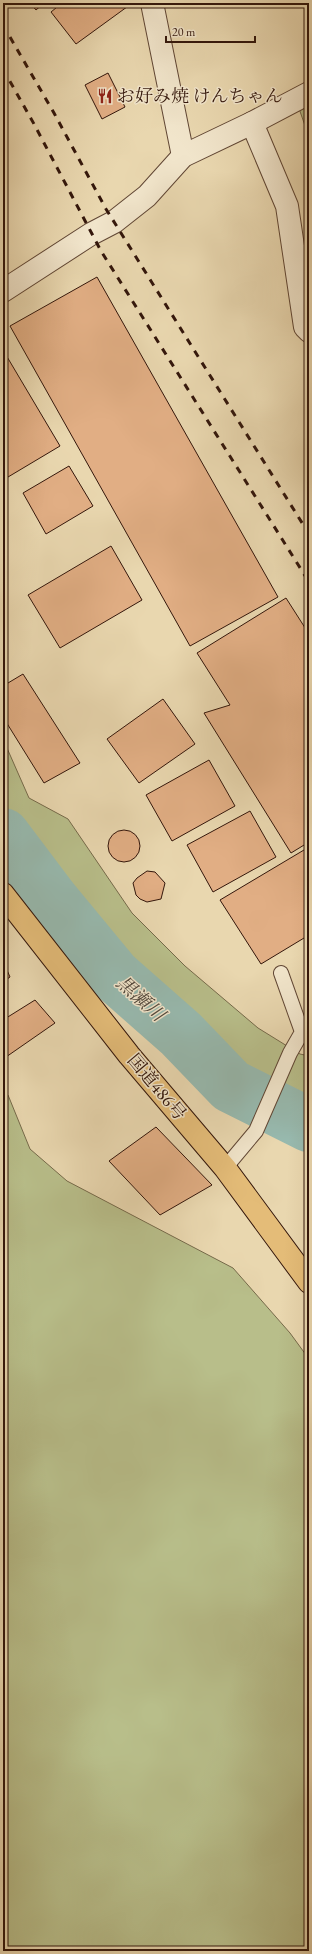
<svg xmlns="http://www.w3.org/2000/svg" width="312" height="1954" font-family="'EB Garamond','Noto Serif JP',serif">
	<rect width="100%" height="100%" fill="#e9d7af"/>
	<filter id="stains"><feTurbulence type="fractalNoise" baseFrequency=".005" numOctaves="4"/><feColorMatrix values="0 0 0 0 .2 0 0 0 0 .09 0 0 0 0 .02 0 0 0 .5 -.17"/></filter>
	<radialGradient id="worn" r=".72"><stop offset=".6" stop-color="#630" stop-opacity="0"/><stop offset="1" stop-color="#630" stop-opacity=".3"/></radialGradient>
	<!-- green -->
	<g fill="#b8be8a" stroke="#766a4a">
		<polygon points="309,93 309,137 296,100"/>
		<polygon points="3,739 29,798 68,819 132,913 185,966 258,1028 300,1054 309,1056 309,1143 228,1110 51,913 3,847"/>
		<polygon points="3,1091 8,1095 30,1149 67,1181 233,1268 290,1333 309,1359 309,1951 3,1951"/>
	</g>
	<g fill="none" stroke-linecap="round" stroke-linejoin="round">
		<!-- river -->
		<polyline stroke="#97b9ae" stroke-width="54" points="3,835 52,900 114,975 181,1034 231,1086 309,1125"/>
	</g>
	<!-- building -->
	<g fill="#e1ae84" stroke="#33160b">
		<polygon points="30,3 44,3 36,10"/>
		<polygon points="62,3 130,3 131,4 76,44 51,12"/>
		<polygon points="108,73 125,107 102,119 85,85"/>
		<polygon points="97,277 278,597 190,646 10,326"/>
		<polygon points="3,350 60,446 3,480"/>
		<polygon points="69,466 93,506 46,534 23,493"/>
		<polygon points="111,546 142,600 60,648 28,595"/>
		<polygon points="286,598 309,634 309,842 291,853 204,713 230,705 197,653"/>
		<polygon points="23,674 80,763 44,783 3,717 3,686"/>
		<polygon points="163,699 195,744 139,783 107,739"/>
		<polygon points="209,760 235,806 172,841 146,795"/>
		<polygon points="250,811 276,857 213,892 187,845"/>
		<circle cx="124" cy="846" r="16"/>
		<polygon points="309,847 309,935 261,964 220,900"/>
		<polygon points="147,871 155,872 165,883 161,899 147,902 140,899 136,895 133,883 137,878"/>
		<polygon points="3,961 10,977 3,982"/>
		<polygon points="35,1000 55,1023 6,1057 3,1050 3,1020"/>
		<polygon points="156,1127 212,1185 160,1215 109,1161"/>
	</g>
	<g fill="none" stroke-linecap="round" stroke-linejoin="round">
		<defs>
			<polyline id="lane" points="225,1168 256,1131 290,1053 302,1032 281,973"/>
			<g id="street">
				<polyline points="152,3 183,156"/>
				<polyline points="252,123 287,206 305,327 309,331"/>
				<polyline points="3,291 91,234 114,222 147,196 183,156 252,123 309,93"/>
			</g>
			<polyline id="highway" points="3,894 129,1055 225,1168 309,1282"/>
		</defs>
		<!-- lane casing -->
		<use href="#lane" stroke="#604634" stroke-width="16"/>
		<!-- street casing -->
		<use href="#street" stroke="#604634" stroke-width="24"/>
		<!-- highway casing -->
		<use href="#highway" stroke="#33160b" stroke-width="24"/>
		<!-- lane -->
		<use href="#lane" stroke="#f1e5cb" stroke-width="14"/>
		<!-- street -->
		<use href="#street" stroke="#f1e5cb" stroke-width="22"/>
		<!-- highway -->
		<use href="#highway" stroke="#e4bc78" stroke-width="22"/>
		<!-- rail -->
		<g stroke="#33160b" stroke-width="3" stroke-dasharray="7 7" stroke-linecap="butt">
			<polyline points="3,25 54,113 106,209 309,534"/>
			<polyline points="3,69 34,124 101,251 309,582"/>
		</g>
	</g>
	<!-- icons -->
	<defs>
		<symbol id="restaurant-bare" viewBox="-9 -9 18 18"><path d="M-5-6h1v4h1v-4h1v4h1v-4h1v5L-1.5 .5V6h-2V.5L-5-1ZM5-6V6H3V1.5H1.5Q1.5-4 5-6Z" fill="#8f2418" stroke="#f1e5cb" stroke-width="2.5" paint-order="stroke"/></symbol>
	</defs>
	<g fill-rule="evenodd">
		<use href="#restaurant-bare" x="94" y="85" width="22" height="22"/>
	</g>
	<g text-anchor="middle" stroke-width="3" stroke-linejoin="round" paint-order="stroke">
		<!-- poi labels -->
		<g font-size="18" fill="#33160b" stroke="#f1e5cb" text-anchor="start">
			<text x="117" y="102">お好み焼 けんちゃん</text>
		</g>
		<!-- street labels -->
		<g font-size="18" fill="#33160b" stroke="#f1e5cb">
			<text transform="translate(157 1087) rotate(50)" y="6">国道486号</text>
		</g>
		<!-- water labels -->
		<g font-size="19" font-style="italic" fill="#51473c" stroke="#f1e5cb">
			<text transform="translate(141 998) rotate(42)" y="7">黒瀬川</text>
		</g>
	</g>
	<!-- margin -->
	<rect width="312" height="1954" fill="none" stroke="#e9d7af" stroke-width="16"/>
	<rect x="4" y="4" width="304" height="1946" fill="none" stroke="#33160b" stroke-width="2"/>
	<rect x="8" y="8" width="296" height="1938" fill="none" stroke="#33160b"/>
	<!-- scale -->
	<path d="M166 36v6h89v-6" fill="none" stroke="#33160b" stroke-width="2"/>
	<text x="172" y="36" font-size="12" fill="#33160b" stroke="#f1e5cb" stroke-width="3" paint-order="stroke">20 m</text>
	<rect width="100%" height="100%" filter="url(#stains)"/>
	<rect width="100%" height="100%" fill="url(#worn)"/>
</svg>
